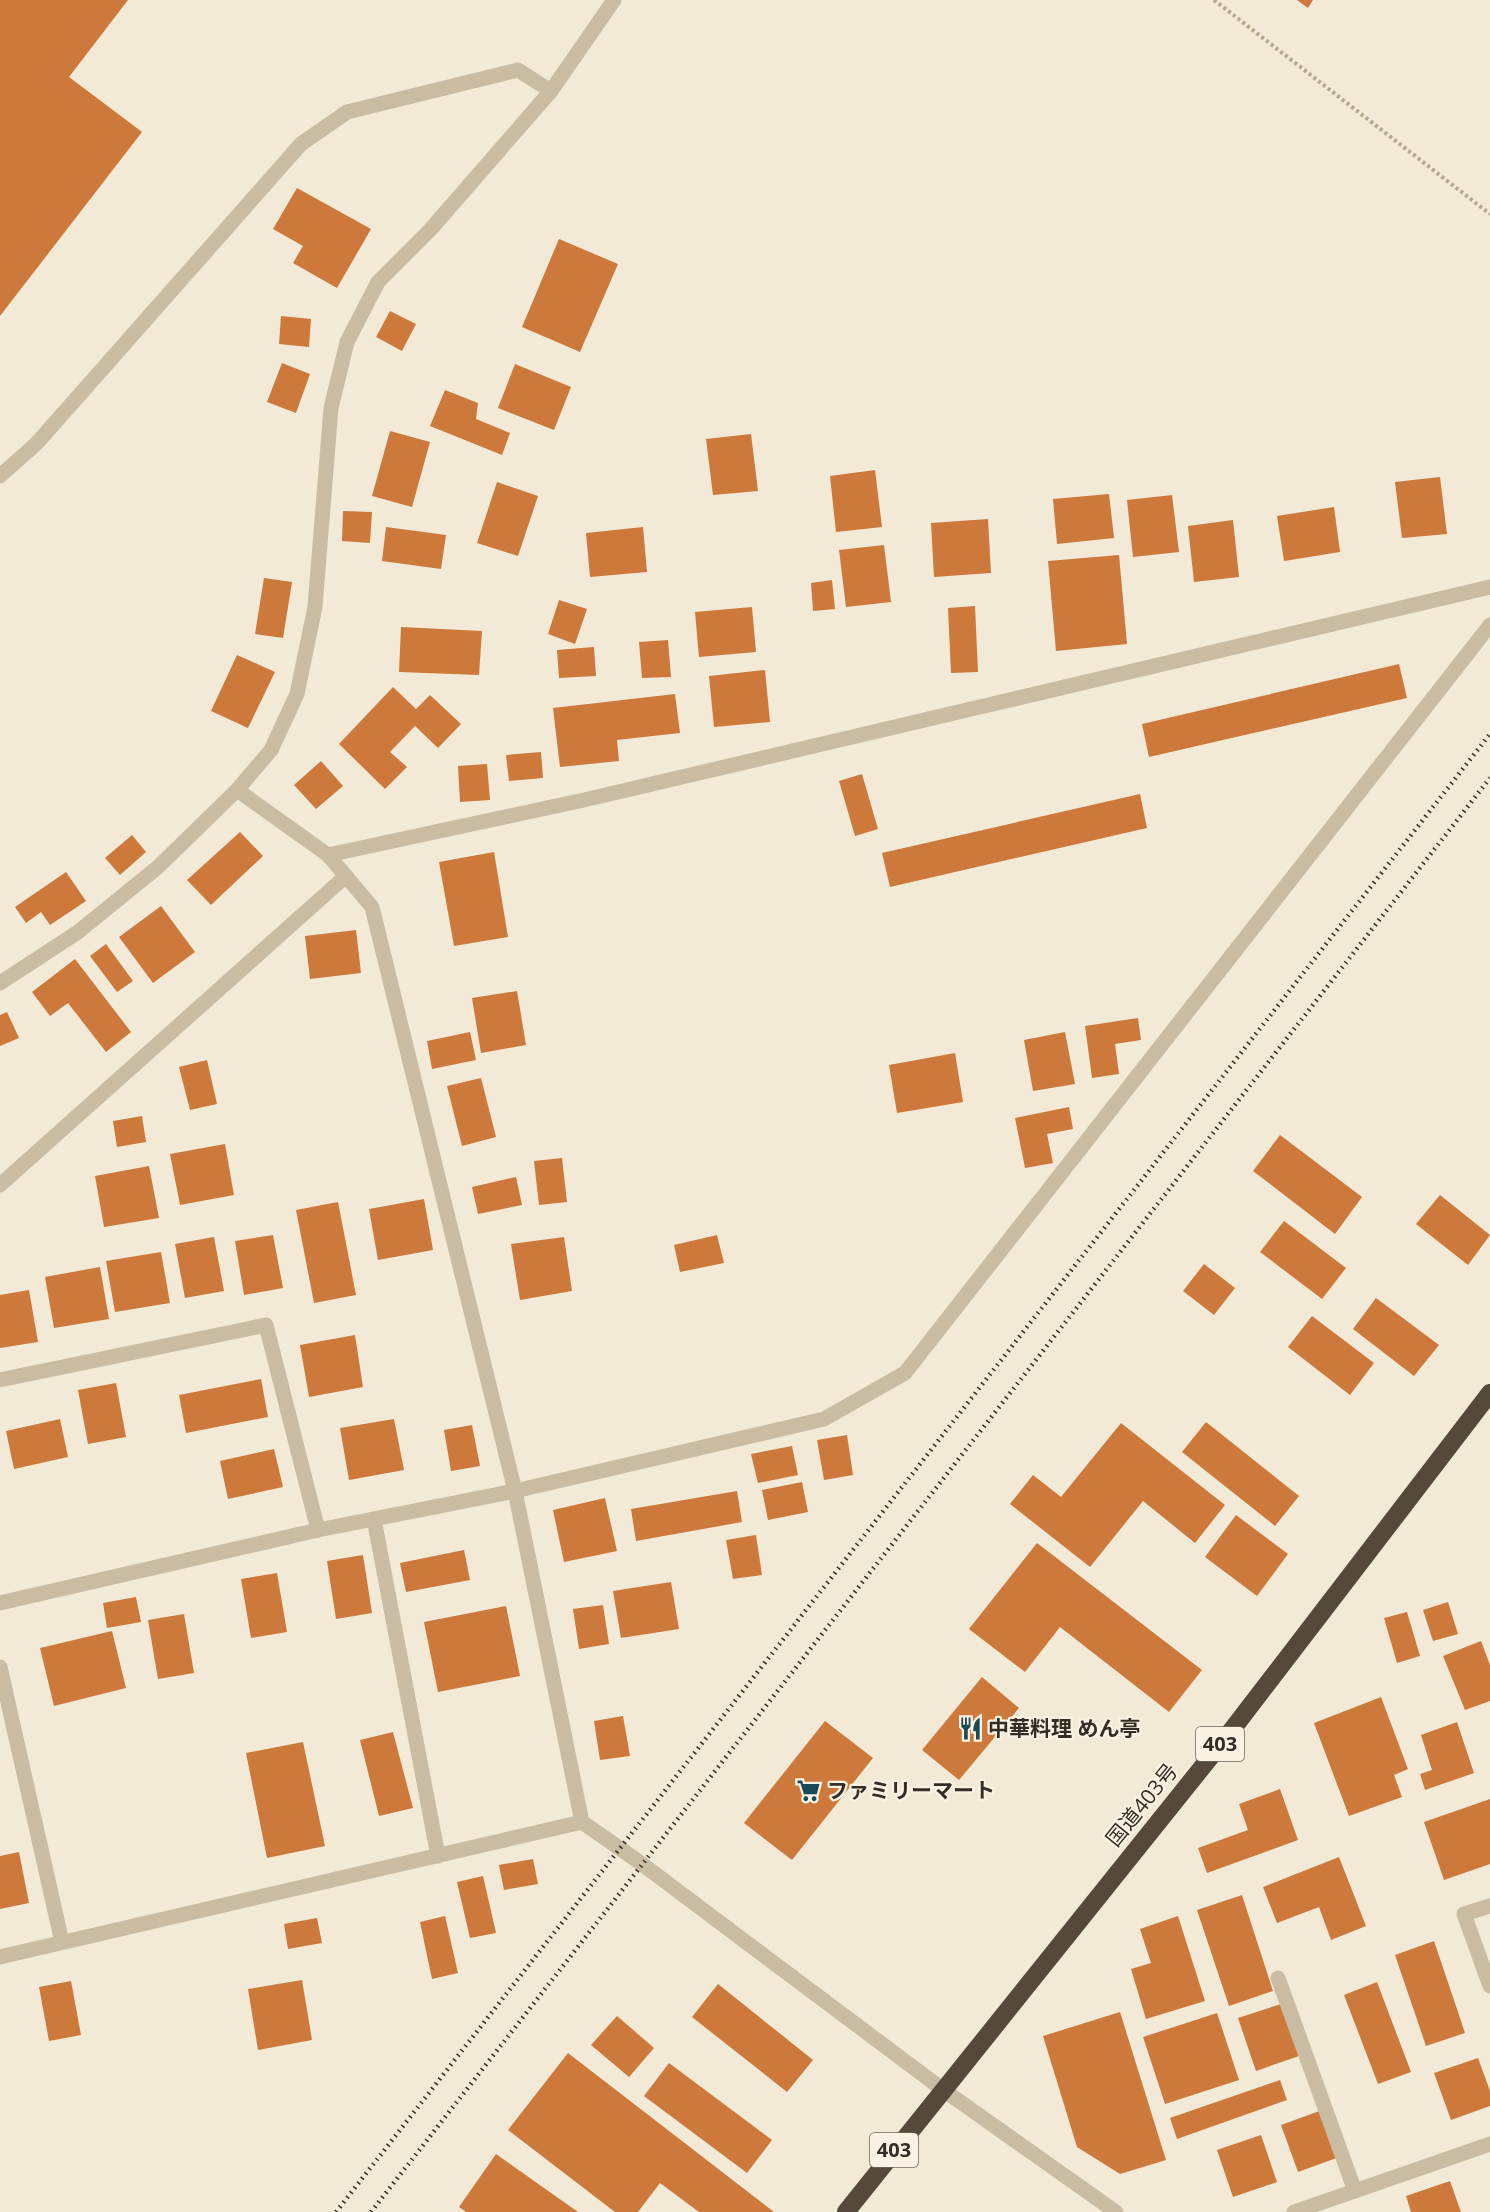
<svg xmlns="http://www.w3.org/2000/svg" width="1490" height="2212" font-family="'Open Sans','Noto Sans JP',sans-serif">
	<rect width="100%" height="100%" fill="#f2ead6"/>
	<!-- building -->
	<g fill="#cc793b">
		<polygon points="0,0 128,0 69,77 142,132 0,316"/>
		<polygon points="1297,0 1313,0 1308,8"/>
		<polygon points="297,188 371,229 337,288 293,263 303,246 273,229"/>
		<polygon points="559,239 618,264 580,352 522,327"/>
		<polygon points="390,311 416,324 402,351 376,337"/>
		<polygon points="281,316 311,319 309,347 279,344"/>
		<polygon points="282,363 310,374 296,413 267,402"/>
		<polygon points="515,364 571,387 554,430 498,408"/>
		<polygon points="445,390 478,403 476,419 510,433 502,455 430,426"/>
		<polygon points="390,431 430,442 412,507 372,496"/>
		<polygon points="751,434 758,491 713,495 706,439"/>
		<polygon points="875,470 882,527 836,532 830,476"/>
		<polygon points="1440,477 1447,534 1402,538 1395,482"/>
		<polygon points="497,482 538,496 518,556 477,543"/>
		<polygon points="1109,494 1114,538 1057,544 1053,499"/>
		<polygon points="1172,495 1179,552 1133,557 1127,500"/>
		<polygon points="1334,507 1340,552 1284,561 1277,516"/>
		<polygon points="343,511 372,512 370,543 342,541"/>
		<polygon points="988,519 991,573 934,577 931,523"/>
		<polygon points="1233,520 1239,577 1194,582 1188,526"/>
		<polygon points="386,527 446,535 441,569 382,561"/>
		<polygon points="643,527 647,572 590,577 586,533"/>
		<polygon points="884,545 891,602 846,607 839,550"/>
		<polygon points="1119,555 1127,644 1056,651 1048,561"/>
		<polygon points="264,578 292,582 283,638 255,634"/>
		<polygon points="832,580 835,609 813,611 811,583"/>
		<polygon points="559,600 587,609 575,644 548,634"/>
		<polygon points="975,606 978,672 951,673 948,608"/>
		<polygon points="752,607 756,652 699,657 695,612"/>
		<polygon points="401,627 482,631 479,675 399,672"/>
		<polygon points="668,640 671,677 642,678 639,642"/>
		<polygon points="594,647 596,676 559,678 557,650"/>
		<polygon points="237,655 275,672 248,728 211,711"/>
		<polygon points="1399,664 1407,698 1149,757 1142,724"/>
		<polygon points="765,670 770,722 714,727 709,676"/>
		<polygon points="393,687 416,709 430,695 461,724 438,748 415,726 390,752 407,767 385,789 339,744"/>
		<polygon points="675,694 680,733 617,740 619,761 560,767 553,708"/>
		<polygon points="541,752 543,778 509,781 506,755"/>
		<polygon points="321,761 343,786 316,809 294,785"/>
		<polygon points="487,764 490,800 460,802 458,766"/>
		<polygon points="862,774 878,829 855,836 839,781"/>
		<polygon points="1140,794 1147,828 890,887 882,853"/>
		<polygon points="240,832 263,856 211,905 187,880"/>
		<polygon points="132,835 146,852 120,875 105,858"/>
		<polygon points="494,852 508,937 454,946 439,862"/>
		<polygon points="66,872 86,901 50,925 41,912 26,923 15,907"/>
		<polygon points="161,906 195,952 153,983 119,937"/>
		<polygon points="356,930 361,973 310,979 305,936"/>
		<polygon points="106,944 133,981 117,992 90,956"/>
		<polygon points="75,959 131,1032 106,1052 68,1003 50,1016 32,992"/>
		<polygon points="517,991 526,1045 481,1053 472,998"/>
		<polygon points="7,1012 19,1038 0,1046 0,1015"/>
		<polygon points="1138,1018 1141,1040 1115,1044 1119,1074 1092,1078 1085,1026"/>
		<polygon points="470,1032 476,1060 432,1069 427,1041"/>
		<polygon points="1065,1032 1075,1084 1033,1091 1024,1040"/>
		<polygon points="955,1053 963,1102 897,1113 889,1065"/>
		<polygon points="207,1060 217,1104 190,1110 179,1067"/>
		<polygon points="481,1078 496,1137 462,1146 447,1086"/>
		<polygon points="1069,1107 1073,1129 1047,1134 1053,1163 1025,1168 1015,1118"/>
		<polygon points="142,1116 146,1142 117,1147 113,1121"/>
		<polygon points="1280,1135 1362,1197 1335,1234 1253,1171"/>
		<polygon points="225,1144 234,1195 180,1205 170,1154"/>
		<polygon points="562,1158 567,1202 539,1205 534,1161"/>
		<polygon points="149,1166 159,1218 104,1227 95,1176"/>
		<polygon points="516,1177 522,1205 478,1214 472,1187"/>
		<polygon points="1440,1195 1490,1235 1468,1265 1416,1224"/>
		<polygon points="424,1199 433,1250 378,1260 369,1209"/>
		<polygon points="338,1202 356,1295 314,1303 296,1210"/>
		<polygon points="1284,1221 1346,1268 1322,1299 1260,1252"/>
		<polygon points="273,1235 283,1288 244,1295 235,1241"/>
		<polygon points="717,1235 724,1263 680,1272 674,1245"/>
		<polygon points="214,1237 224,1291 185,1298 175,1244"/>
		<polygon points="564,1237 572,1291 520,1300 511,1244"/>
		<polygon points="161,1252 170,1303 115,1312 106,1261"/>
		<polygon points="1204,1264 1235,1288 1214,1315 1183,1291"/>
		<polygon points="100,1267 109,1319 54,1328 45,1277"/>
		<polygon points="29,1290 38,1342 0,1348 0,1295"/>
		<polygon points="1376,1298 1439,1345 1414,1376 1353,1329"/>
		<polygon points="1312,1316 1374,1363 1350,1395 1288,1347"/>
		<polygon points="355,1335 363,1387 309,1397 300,1345"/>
		<polygon points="261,1379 268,1417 186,1433 179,1395"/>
		<polygon points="116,1383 126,1437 88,1444 78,1390"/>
		<polygon points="60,1419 68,1457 14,1469 6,1431"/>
		<polygon points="394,1419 404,1470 349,1480 340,1428"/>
		<polygon points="1206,1422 1299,1496 1275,1526 1182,1452"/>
		<polygon points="1121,1423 1225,1505 1195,1543 1143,1501 1090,1567 1010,1504 1033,1475 1061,1497"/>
		<polygon points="472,1425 480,1466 451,1471 444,1430"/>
		<polygon points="847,1435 853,1475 824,1480 817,1440"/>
		<polygon points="792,1446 798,1475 758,1483 751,1454"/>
		<polygon points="274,1449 283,1487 228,1499 220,1461"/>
		<polygon points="802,1482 808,1512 768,1520 762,1490"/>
		<polygon points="737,1491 742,1522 636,1541 631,1509"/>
		<polygon points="605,1498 617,1551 564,1562 553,1510"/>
		<polygon points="1236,1515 1288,1554 1257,1596 1205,1557"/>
		<polygon points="756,1535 762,1575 733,1579 726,1540"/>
		<polygon points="1037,1543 1202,1670 1169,1712 1060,1627 1025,1672 969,1629"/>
		<polygon points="464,1550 470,1580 406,1592 400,1563"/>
		<polygon points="363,1555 372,1613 336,1619 327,1561"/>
		<polygon points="277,1573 287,1632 251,1638 241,1579"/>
		<polygon points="671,1582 679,1629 621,1638 613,1591"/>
		<polygon points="136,1597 141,1622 107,1628 103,1603"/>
		<polygon points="1448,1602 1458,1634 1433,1641 1423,1610"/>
		<polygon points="603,1605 609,1644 579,1649 573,1609"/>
		<polygon points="506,1606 520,1676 438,1692 424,1622"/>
		<polygon points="1407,1612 1420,1656 1397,1663 1384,1618"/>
		<polygon points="184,1614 194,1673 158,1679 148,1620"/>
		<polygon points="112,1631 126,1688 54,1706 40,1648"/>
		<polygon points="1481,1641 1490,1665 1490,1701 1465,1710 1443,1656"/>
		<polygon points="982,1677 1019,1708 959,1780 922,1750"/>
		<polygon points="1381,1697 1408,1769 1394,1775 1402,1797 1349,1816 1314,1723"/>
		<polygon points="623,1716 630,1756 600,1760 594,1721"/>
		<polygon points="825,1721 873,1758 792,1860 744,1823"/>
		<polygon points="1457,1722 1474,1773 1425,1790 1420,1774 1432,1770 1421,1735"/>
		<polygon points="393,1732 413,1808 379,1816 360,1740"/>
		<polygon points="303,1742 325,1846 267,1858 246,1753"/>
		<polygon points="1280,1789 1298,1840 1207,1873 1198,1848 1248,1830 1239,1804"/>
		<polygon points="1490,1799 1490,1864 1444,1880 1424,1822"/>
		<polygon points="19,1852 29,1903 0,1909 0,1856"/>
		<polygon points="1339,1857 1366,1926 1331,1940 1319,1907 1277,1923 1263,1887"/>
		<polygon points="533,1859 538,1884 504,1890 499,1865"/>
		<polygon points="483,1876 496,1933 470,1938 457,1882"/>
		<polygon points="1242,1895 1273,1991 1229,2006 1197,1910"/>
		<polygon points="445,1916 458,1973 432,1979 420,1922"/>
		<polygon points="1178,1916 1205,2001 1146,2019 1131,1969 1151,1963 1140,1929"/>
		<polygon points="317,1918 322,1943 288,1949 284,1924"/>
		<polygon points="1434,1941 1465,2033 1426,2046 1395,1955"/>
		<polygon points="302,1980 312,2040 258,2050 248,1989"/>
		<polygon points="71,1981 81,2035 49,2041 39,1987"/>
		<polygon points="1377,1982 1411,2072 1378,2084 1344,1995"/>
		<polygon points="718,1984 813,2060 787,2092 692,2017"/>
		<polygon points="1281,2004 1299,2056 1256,2071 1238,2018"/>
		<polygon points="1120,2012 1166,2160 1120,2174 1077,2147 1043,2036"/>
		<polygon points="1217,2013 1239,2080 1165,2104 1143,2037"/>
		<polygon points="617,2016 654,2048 629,2077 591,2045"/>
		<polygon points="568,2053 774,2212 699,2212 660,2183 638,2212 615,2212 508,2130"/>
		<polygon points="1478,2058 1490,2091 1490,2106 1451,2120 1434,2073"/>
		<polygon points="669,2063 772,2140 747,2173 644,2096"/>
		<polygon points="1280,2080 1287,2100 1177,2139 1170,2118"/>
		<polygon points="1325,2109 1342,2156 1298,2172 1281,2125"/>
		<polygon points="1261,2135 1277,2182 1233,2197 1217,2150"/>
		<polygon points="496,2154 578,2212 466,2212 459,2207"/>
		<polygon points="1450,2181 1461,2212 1411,2212 1406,2196"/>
	</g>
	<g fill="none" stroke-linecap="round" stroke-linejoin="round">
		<!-- path -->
		<polyline stroke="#b6a68c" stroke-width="4" stroke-dasharray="3 3" stroke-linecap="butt" points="1214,0 1490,214"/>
		<!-- minor -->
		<g stroke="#cabca2" stroke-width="15">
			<polyline points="0,476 37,443 301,144 347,112 518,70 551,91"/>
			<polyline points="237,790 328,855 372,907 515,1491 582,1822 642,1864 942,2089 1116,2212"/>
			<polyline points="328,855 584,800 1490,587"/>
			<polyline points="0,983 78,932 158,867 237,790 271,750 297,694 315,607 331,408 347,342 378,282 430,230 551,91 614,0"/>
			<polyline points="0,1185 346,876"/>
			<polyline points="0,1380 266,1325 318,1530"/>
			<polyline points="374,1519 438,1856"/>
			<polyline points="0,1603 318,1530 515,1491 824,1419 905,1373 1490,625"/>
			<polyline points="0,1667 62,1942"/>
			<polyline points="1490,1906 1464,1914 1490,1986"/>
			<polyline points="0,1957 582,1822"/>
			<polyline points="1278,1978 1355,2191"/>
			<polyline points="1294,2212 1490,2144"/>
		</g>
		<!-- highway -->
		<polyline stroke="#56493b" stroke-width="18" points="846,2212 1228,1735 1490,1393"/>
		<!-- rail -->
		<g stroke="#342d25" stroke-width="4.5" stroke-dasharray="1.5 4.5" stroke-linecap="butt">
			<polyline points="336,2212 1490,734"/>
			<polyline points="371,2212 1490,778"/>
		</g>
	</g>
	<!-- icons -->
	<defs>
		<symbol id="restaurant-bare" viewBox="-9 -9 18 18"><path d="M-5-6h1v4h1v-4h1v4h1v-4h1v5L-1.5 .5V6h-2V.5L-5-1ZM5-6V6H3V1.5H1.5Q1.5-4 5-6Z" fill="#194857" stroke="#faf3e3" stroke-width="2.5" paint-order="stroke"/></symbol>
		<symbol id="supermarket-bare" viewBox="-9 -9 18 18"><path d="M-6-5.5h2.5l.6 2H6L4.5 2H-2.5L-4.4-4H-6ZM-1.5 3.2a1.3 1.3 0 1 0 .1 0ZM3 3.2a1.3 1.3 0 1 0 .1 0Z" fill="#194857" stroke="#faf3e3" stroke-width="2.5" paint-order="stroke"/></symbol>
	</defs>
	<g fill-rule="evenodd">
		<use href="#restaurant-bare" x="954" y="1712" width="33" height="33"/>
		<use href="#supermarket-bare" x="792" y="1774" width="33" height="33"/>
	</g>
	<g text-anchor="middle" stroke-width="4.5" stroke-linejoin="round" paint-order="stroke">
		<!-- shield labels -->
		<g fill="#faf3e3" stroke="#6f685e" stroke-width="1.5">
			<rect x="1196" y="1727" width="48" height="34" rx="4.5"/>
			<rect x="870" y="2133" width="48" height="34" rx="4.5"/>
		</g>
		<g font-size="20" font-weight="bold" fill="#342d25">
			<text x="1220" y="1751">403</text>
			<text x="894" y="2157">403</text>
		</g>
		<!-- poi labels -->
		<g font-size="21" font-weight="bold" fill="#342d25" stroke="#faf3e3" text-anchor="start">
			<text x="988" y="1736">中華料理 めん亭</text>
			<text x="827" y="1798">ファミリーマート</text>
		</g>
		<!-- street labels -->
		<g font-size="21" fill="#342d25" stroke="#faf3e3">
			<text transform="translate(1142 1805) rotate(-51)" y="7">国道403号</text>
		</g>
	</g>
</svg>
